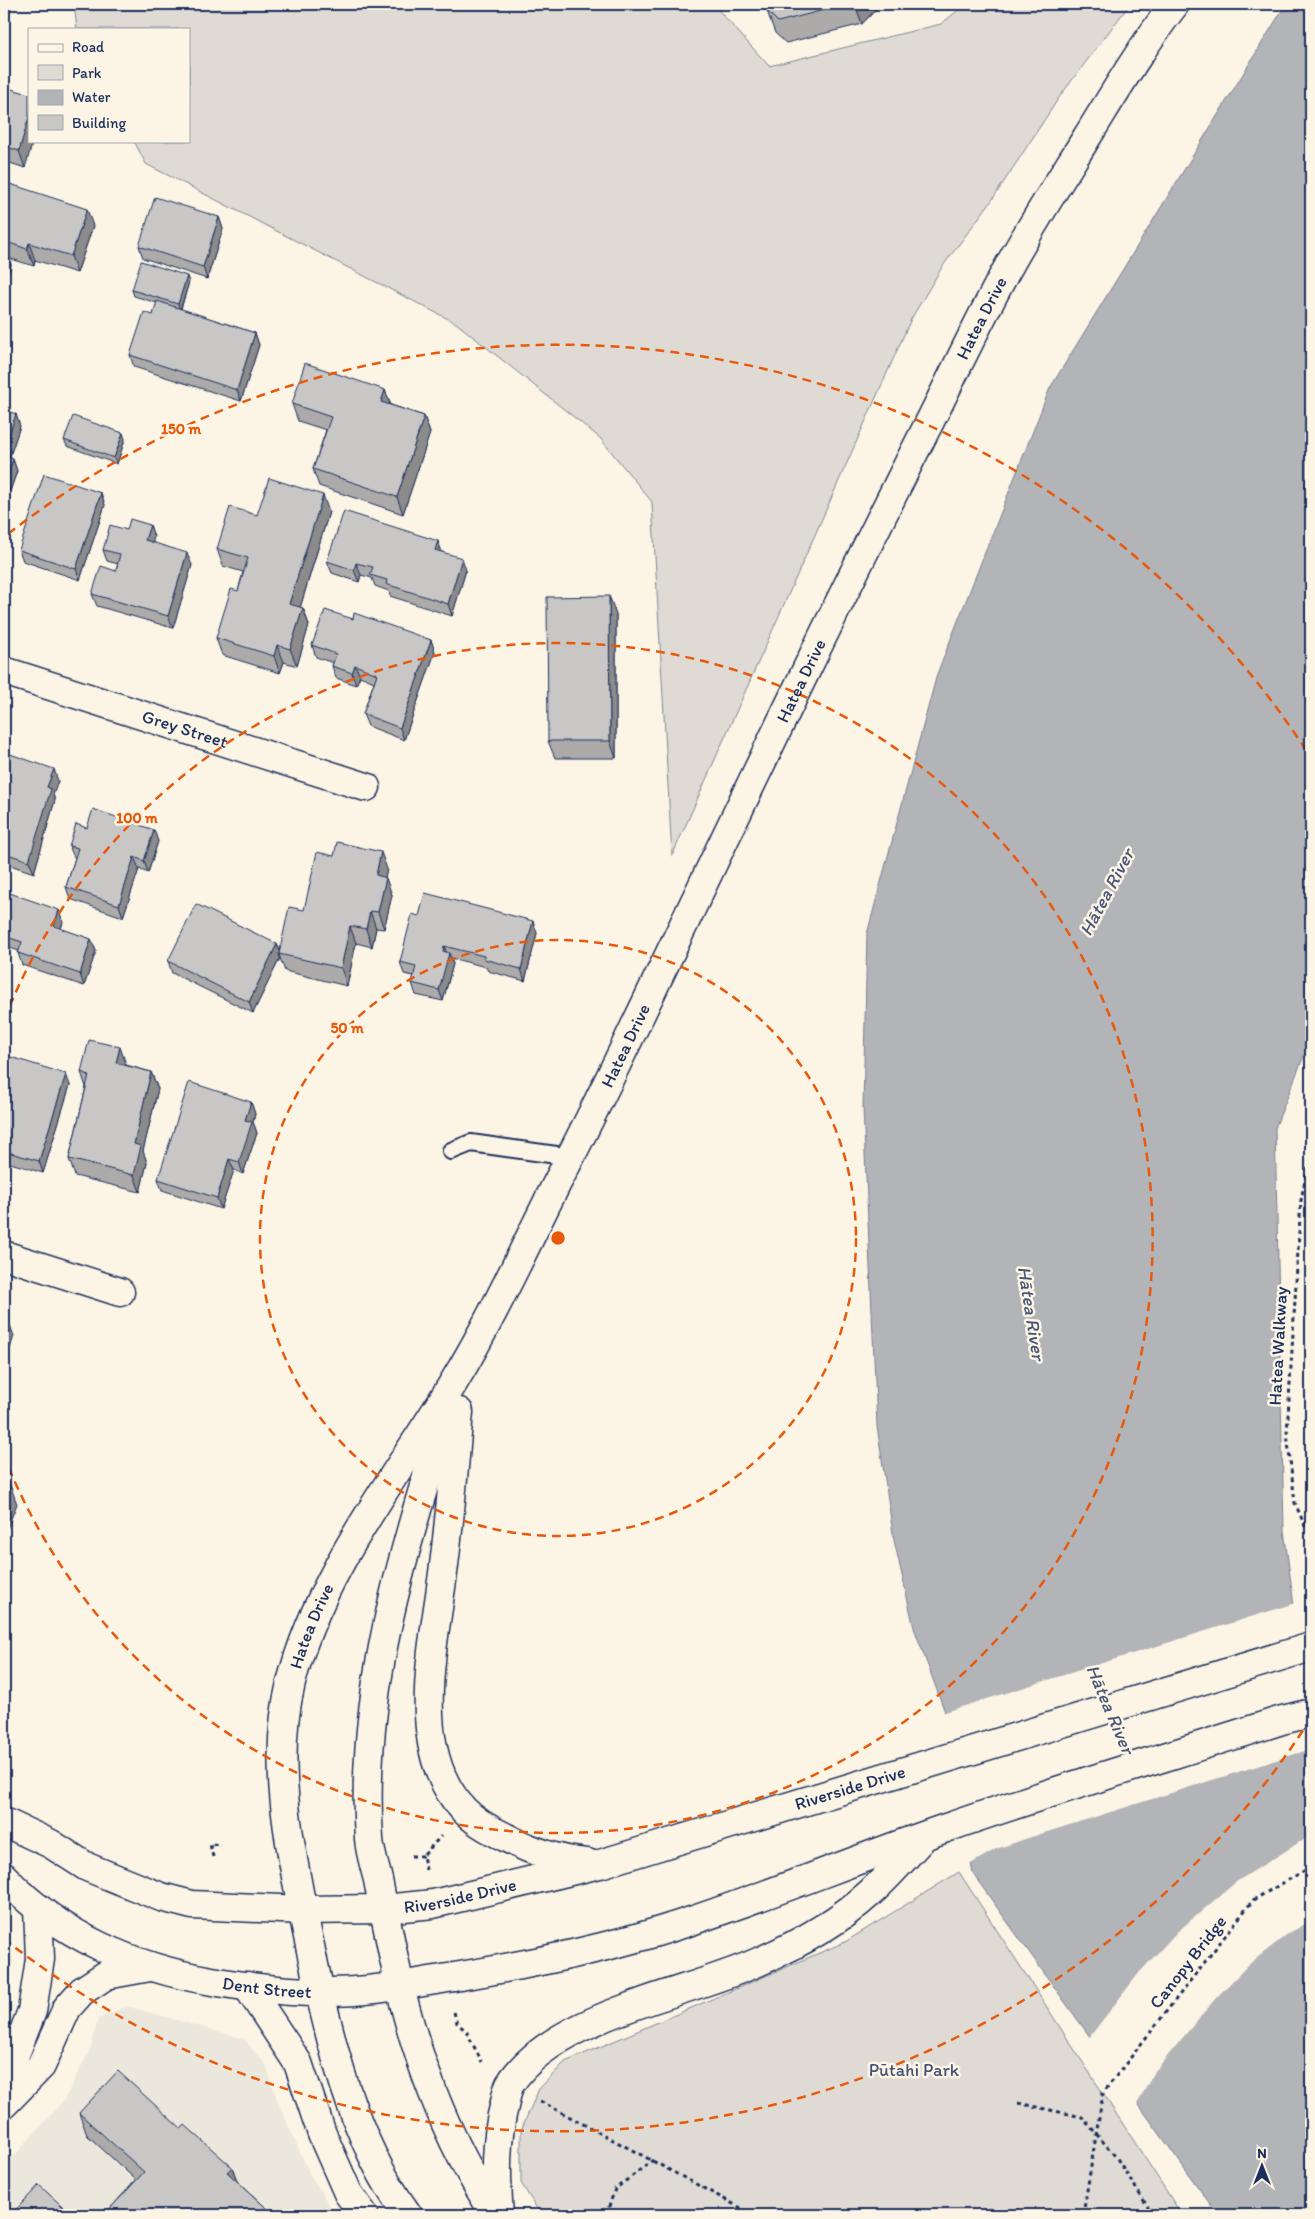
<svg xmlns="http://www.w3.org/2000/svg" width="1315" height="2219" font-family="Itim,sans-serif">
	<rect width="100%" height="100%" fill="#fcf5e5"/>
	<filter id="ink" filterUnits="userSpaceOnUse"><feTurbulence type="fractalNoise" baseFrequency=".02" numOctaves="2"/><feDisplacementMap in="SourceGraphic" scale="10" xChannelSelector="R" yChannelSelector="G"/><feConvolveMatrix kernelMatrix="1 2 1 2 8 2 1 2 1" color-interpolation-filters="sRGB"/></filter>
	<g filter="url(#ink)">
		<!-- built -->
		<polygon fill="#ece7dc" points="127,2006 244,2039 266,2065 276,2097 310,2175 336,2215 4,2215 4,2167 64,2100 91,2048 98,2019"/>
		<!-- green -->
		<g fill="#dfdbd4" stroke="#7d8599">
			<polygon points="74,4 713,4 769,66 941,24 966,4 1130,4 1060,96 992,200 942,267 911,319 672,856 652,502 600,438 456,323 146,164 134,141 189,141 189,29 77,29"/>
			<polygon points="959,1872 1182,2215 541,2215 521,2183 521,2130 539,2089 565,2062 845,1942"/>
		</g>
		<!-- water -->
		<polygon fill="#b2b4b8" stroke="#767f94" points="1286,4 1311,4 1311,1038 1275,1128 1284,1530 1311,1735 1311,2215 1218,2215 973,1874 945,1712 914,1628 894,1540 877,1426 863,1108 867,934 937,674 1050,388"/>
		<!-- pier -->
		<g fill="#fcf5e5">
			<polygon points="1296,1603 1311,1716 1311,1749 1028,1838 996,1849 969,1865 942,1713"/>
			<polygon points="1311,1835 1311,1921 1289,1933 1248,1965 1215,1999 1155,2071 1136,2106 1088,2039 1139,1973 1177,1932 1236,1882"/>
		</g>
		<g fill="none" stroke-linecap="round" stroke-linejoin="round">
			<defs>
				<polyline id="lane" points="451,1151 471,1143 571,1157"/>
				<g id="street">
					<path id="s1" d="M 4,671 L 366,787"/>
					<polyline points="4,1255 120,1292"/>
				</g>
				<g id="secondary">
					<path d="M 447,1411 C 404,1550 359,1691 369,1839 C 370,1853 375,1867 378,1880 C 383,1906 389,1933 394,1959 C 412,2048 445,2139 496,2215"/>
					<path d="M 459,1412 C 454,1466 450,1520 443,1573 C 434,1645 407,1751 464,1810 C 475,1822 490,1830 505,1837 C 531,1851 557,1860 587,1863"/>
					<path id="s2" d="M 4,1822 L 51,1844 L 87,1867 L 161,1897 L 192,1905 L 303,1910 L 384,1909 L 433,1904 L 600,1864 L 1311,1647"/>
					<path id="s3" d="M 4,1877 C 58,1935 135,1968 212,1981 C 247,1987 284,1992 320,1992 C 363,1993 406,1985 448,1978 C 528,1965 608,1949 685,1923 C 773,1894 859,1858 946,1828 C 1057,1789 1170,1756 1282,1720 L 1311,1713"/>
					<polyline points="247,1986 298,2063 322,2134 348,2193 364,2215"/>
					<polyline points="4,2082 32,2011 40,1959 38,1908"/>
					<polyline points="4,2104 41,2066 67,2008 82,1991 106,1975 150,1967"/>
					<path id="s4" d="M 408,2215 C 347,2132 327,2026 306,1927 C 290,1847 271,1763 291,1683 C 319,1571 397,1477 455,1380 C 493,1317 524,1248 557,1183 C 601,1099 641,1013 682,928 C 762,761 842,594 926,429 C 954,374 980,317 1010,264 C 1034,221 1061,179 1087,137 C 1115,92 1142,46 1175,4"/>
					<path d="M 499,2215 C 496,2177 495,2140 505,2102 C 506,2097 507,2090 510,2084 C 554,2015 685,1995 758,1962 C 797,1945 838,1922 870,1893 C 888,1877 904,1858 920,1841"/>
				</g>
			</defs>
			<!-- lane casing -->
			<use href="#lane" stroke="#1b2f5e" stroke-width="20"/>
			<!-- street casing -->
			<use href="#street" stroke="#1b2f5e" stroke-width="31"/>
			<!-- secondary casing -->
			<use href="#secondary" stroke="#1b2f5e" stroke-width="31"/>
			<!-- path -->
			<g stroke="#1b2f5e" stroke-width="3" stroke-dasharray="4 4" stroke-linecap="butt">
				<polyline points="1311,1151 1301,1200 1287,1433 1295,1503 1311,1540"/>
				<polyline points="411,1856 423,1856"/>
				<polyline points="213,1857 210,1844 221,1845"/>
				<polyline points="426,1870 423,1856 441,1836"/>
				<polyline points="454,2012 457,2023 466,2031 482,2062"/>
				<polyline points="540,2101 754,2215"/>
				<polyline points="1018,2103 1082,2117 1116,2157 1153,2215"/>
				<polyline points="606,2215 615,2189 653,2160"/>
				<polyline points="1083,2215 1103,2093 1253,1900 1311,1867"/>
			</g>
			<!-- lane -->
			<use href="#lane" stroke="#fcf5e5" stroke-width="16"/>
			<!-- street -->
			<use href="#street" stroke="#fcf5e5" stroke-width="28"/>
			<!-- secondary -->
			<use href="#secondary" stroke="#fcf5e5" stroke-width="28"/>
		</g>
		<!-- wall -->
		<g fill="#acabaa" stroke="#1b2f5e">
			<polygon points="774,4 881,4 862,24 786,43 775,33 767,11"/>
			<polygon points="4,87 25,168 4,161"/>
			<polygon points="4,182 93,226 77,273 35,260 34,266 8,258 11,265 4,288"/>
			<polygon points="219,217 223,229 207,279 143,258 139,246"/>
			<polygon points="189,282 181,309 255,333 259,345 241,401 134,367 130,355 153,315 157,303 134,296 132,290"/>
			<polygon points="385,390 391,405 424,416 430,433 403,514 319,486 313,469 326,430 298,421 292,404"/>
			<polygon points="4,410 20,426 9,458 13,459 17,471 10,491 4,488"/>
			<polygon points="125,439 117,464 67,446 64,440"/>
			<polygon points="101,493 105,505 80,580 23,561 19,550"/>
			<polygon points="329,512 300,608 303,608 309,625 297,666 284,662 280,673 222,655 216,638 238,591 243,572 223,566 217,549 257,515"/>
			<polygon points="150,525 154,537 152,542 192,565 173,628 97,606 92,594 116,571 118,564 107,561 103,550 127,530"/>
			<polygon points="438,541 442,552 466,570 452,616 390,596 389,591 375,586 372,578 361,575 359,582 332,573 327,561"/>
			<polygon points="609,596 616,614 616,758 555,758 548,741"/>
			<polygon points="353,619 431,640 435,652 404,740 368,726 363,714 374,682 360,676 356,685 336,678 332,666 333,663 316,657 312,645"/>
			<polygon points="4,752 58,781 53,795 55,800 34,873 4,863"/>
			<polygon points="87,828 158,841 148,873 139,869 123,917 70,899 66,887 75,858 74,857 69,846"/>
			<polygon points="387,869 385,878 392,895 384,929 376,928 372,947 356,943 347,986 285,971 280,958 253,1013 172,973 168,961 277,944 280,951 304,910"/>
			<polygon points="4,891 63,922 61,929 91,939 96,951 84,986 22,965 18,953 19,951 4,946"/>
			<polygon points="419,916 537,933 525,981 488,971 486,967 451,958 453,964 443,1001 416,995 412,983 414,976 404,974 400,962"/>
			<polygon points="4,1055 70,1085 43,1173 4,1161"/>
			<polygon points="126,1064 126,1065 151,1072 158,1089 143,1151 147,1163 140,1192 75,1176 69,1159 86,1087 81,1072"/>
			<polygon points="251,1102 255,1114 253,1122 257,1133 243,1174 234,1170 221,1209 162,1190 158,1179"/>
			<polygon points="79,2113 181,2129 232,2167 237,2181 274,2215 104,2215 136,2180 87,2135"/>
		</g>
		<!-- shaded-wall -->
		<g fill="#8c8b8b" stroke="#1b2f5e">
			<polygon points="4,4 12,4 4,31"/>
			<polygon points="855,4 881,4 862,24"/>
			<polygon points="29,117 29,141 33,141 25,168 19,151"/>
			<polygon points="87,209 93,226 77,273 71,256"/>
			<polygon points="219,217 223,229 207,279 203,267"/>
			<polygon points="29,243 35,260 34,266 27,249"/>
			<polygon points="5,248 11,265 4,288 4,252"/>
			<polygon points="187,276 189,282 180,310 178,304"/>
			<polygon points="255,333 259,345 241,401 237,390"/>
			<polygon points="385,390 391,407 381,402"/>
			<polygon points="16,414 20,426 8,462 4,450"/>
			<polygon points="424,416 430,433 403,514 397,497"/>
			<polygon points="123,433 125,439 117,464 114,458"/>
			<polygon points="13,459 17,471 10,491 6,479"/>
			<polygon points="101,493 105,505 80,580 76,569"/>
			<polygon points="323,495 329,512 296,621 289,604"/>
			<polygon points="150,525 154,537 150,552 145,540"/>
			<polygon points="438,541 442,553 435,550"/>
			<polygon points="187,553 192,565 173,628 168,616"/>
			<polygon points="462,558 466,570 452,616 448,604"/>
			<polygon points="356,563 361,575 359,582 354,570"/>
			<polygon points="609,596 616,614 616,758 610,741"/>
			<polygon points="303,608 309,625 297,666 290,649"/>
			<polygon points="431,640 435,652 404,740 400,728"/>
			<polygon points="277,645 284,662 280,673 274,656"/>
			<polygon points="355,665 360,676 356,685 352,673"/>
			<polygon points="54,769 58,781 53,795 55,800 34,873 29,861 47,787"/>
			<polygon points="154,830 158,841 148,873 144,861"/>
			<polygon points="381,852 387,869 382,892 376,875"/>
			<polygon points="134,857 139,869 123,917 119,905"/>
			<polygon points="386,878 392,895 384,929 378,912"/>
			<polygon points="59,910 63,922 58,938 54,926"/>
			<polygon points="370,911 376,928 372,947 366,929"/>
			<polygon points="533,921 537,933 525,981 521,969"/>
			<polygon points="350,926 356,943 347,986 341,968"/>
			<polygon points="91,939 96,951 84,986 80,974"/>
			<polygon points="277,944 281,954 279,954 280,958 253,1013 249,1002"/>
			<polygon points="444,946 448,956 449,953 453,964 443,1001 439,990"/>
			<polygon points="120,1047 126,1064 122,1080 116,1063"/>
			<polygon points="151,1072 158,1089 143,1151 147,1163 140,1192 134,1175 134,1144"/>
			<polygon points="66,1074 70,1085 43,1173 39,1161"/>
			<polygon points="251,1102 255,1114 253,1122 257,1133 243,1174 239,1162 245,1120"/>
			<polygon points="229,1159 234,1170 221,1209 217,1198"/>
			<polygon points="10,1325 14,1336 4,1368 4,1344"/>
			<polygon points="9,1482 17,1504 4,1536 4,1495"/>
			<polygon points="232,2167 240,2189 227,2172"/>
			<polygon points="188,2211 189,2215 184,2215"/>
		</g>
		<!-- building -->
		<g fill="#c8c7c6" stroke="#1b2f5e">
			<polygon points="774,4 847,4 778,22 767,11"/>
			<polygon points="4,87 29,94 29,117 19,151 4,146"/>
			<polygon points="4,182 87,209 71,256 29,243 27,249 4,241"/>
			<polygon points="155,197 219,217 203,267 139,246"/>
			<polygon points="141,261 187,276 178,304 132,290"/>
			<polygon points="157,301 255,333 237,390 130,355 144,312 153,315"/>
			<polygon points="305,363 385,390 381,402 424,416 397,497 313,469 331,417 292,404"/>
			<polygon points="4,410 16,414 4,450"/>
			<polygon points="73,416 123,433 114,458 64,440"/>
			<polygon points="4,456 13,459 6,479 4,478"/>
			<polygon points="44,474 101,493 76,569 19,550"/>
			<polygon points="269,478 323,495 289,604 303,608 290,649 277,645 274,656 216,638 231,589 238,591 248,558 217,549 230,507 257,515"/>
			<polygon points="344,511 438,541 435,550 462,558 448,604 386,584 387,580 370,575 373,567 356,563 354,570 327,561"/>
			<polygon points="130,519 150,525 145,540 187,553 168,616 92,594 101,566 116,571 120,554 103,550 110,525 127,530"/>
			<polygon points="609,596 610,741 548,741 547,597"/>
			<polygon points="325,610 353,619 354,613 431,640 400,728 363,714 377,674 355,665 352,673 332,666 336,654 312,645"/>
			<polygon points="4,752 54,769 47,787 51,789 29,861 4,853"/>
			<polygon points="93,809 154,830 144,861 134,857 119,905 66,887 78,848 69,846 76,824 87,828"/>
			<polygon points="337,842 381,852 376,875 386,878 378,912 370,911 366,929 350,926 341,968 279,954 289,907 304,910 317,852 334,856"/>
			<polygon points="4,891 59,910 54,926 91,939 80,974 18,953 22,942 4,936"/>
			<polygon points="425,893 533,921 521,969 484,959 484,956 444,946 443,951 449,953 439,990 412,983 416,966 400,962 412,914 419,916"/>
			<polygon points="196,904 277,944 249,1002 168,961"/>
			<polygon points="89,1040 120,1047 116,1063 151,1072 134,1144 141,1146 134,1175 69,1159 89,1075 81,1072"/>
			<polygon points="4,1055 66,1074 39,1161 4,1151"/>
			<polygon points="189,1082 251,1102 245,1120 252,1122 239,1162 229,1159 217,1198 158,1179"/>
			<polygon points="4,1322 10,1325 4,1344"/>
			<polygon points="4,1480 9,1482 4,1495"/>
			<polygon points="118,2071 181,2129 185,2125 232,2167 227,2172 274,2215 192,2215 188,2211 184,2215 104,2215 144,2172 79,2113"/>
			<polygon points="39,2185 72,2215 11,2215"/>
		</g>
	</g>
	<!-- distance rings -->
	<g fill="none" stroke="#e8590c" stroke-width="2.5" stroke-dasharray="9 6">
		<circle cx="558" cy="1238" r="298"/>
		<path d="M4 1020A595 595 0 1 1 4 1456"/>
		<path d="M1311 1718A893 893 0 0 1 8 1942M8 534A893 893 0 0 1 1311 758"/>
	</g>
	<g text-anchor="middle" stroke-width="5" stroke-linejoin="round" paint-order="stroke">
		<!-- street labels -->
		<g font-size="18" fill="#1b2f5e" stroke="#fcf5e5">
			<text dy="6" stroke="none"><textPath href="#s4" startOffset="2086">Hatea Drive</textPath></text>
			<text dy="6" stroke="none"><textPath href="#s4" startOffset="1681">Hatea Drive</textPath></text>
			<text dy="6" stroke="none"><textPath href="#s1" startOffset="190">Grey Street</textPath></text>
			<text dy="6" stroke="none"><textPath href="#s4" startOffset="1276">Hatea Drive</textPath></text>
			<text transform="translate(1278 1346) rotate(-87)" y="6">Hatea Walkway</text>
			<text dy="6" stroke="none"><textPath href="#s4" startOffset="615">Hatea Drive</textPath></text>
			<text dy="6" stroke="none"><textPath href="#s2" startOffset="881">Riverside Drive</textPath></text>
			<text dy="6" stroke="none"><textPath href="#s2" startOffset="476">Riverside Drive</textPath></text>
			<text transform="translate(1188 1962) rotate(-52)" y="6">Canopy Bridge</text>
			<text dy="6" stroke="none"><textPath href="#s3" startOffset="292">Dent Street</textPath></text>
		</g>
		<!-- park labels -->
		<g font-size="18" fill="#425176" stroke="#fcf5e5">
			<text x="914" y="2076">Pūtahi Park</text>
		</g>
		<!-- water labels -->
		<g font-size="19" font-style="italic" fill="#485779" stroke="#fcf5e5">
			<text transform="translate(1106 892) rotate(-62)" y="7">Hātea River</text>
			<text transform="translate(1032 1313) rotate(81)" y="7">Hātea River</text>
			<text transform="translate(1111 1709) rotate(67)" y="7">Hātea River</text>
		</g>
	</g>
	<circle cx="558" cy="1238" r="8" fill="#e8590c" stroke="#fcf5e5" stroke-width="2.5"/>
	<g font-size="15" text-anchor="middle" font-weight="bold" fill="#e8590c" stroke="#fcf5e5" stroke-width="5" stroke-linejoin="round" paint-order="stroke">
		<text x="181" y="434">150 m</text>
		<text x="137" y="823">100 m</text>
		<text x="347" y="1033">50 m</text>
	</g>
	<!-- margin -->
	<rect width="1315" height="2219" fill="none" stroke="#fcf5e5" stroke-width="20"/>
	<rect x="10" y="10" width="1295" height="2199" fill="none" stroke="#1b2f5e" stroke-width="2" filter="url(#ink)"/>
	<!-- legend -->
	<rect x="28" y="28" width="162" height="115" fill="#fcf5e5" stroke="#a2a6af"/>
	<rect x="38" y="44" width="25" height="8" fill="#fcf5e5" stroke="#a2a6af"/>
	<text x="72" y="52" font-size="15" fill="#1b2f5e">Road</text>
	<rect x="38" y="65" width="25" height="15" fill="#dfdbd4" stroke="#a2a6af"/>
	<text x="72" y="78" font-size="15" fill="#1b2f5e">Park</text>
	<rect x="38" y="90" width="25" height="15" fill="#b2b4b8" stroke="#a2a6af"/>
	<text x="72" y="102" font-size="15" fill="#1b2f5e">Water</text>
	<rect x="38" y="115" width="25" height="15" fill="#c8c7c6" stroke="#a2a6af"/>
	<text x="72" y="128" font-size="15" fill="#1b2f5e">Building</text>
	<!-- north arrow -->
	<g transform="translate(1262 2166)" stroke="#fcf5e5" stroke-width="4" paint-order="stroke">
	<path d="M0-4L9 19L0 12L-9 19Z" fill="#1b2f5e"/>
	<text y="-8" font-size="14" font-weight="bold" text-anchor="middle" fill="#1b2f5e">N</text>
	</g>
</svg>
